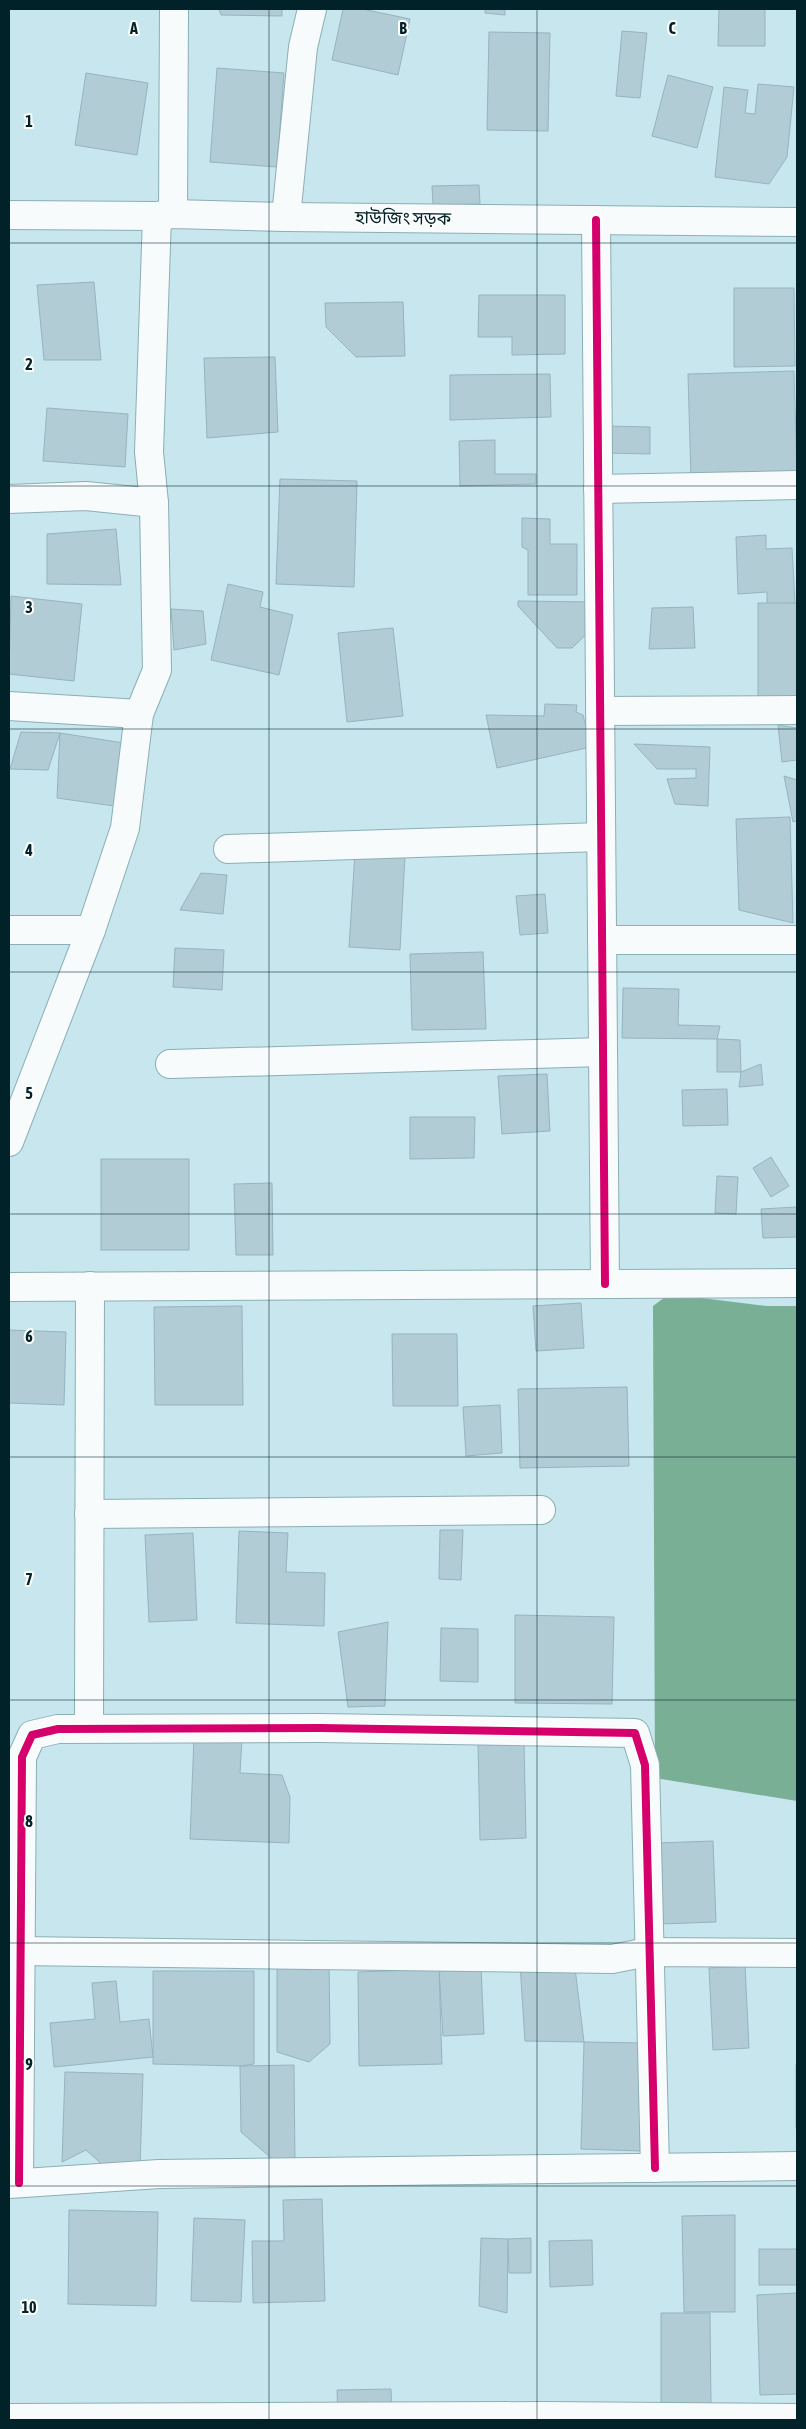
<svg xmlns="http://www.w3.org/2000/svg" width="806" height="2429" font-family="'Asap Condensed','Noto Sans Bengali',sans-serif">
	<rect width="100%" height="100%" fill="#c7e6ee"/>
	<!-- water -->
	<polygon fill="#79af94" points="669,1294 767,1306 797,1306 797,1801 655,1778 653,1306"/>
	<!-- building -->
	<g fill="#b2ccd6" stroke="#96b3bf">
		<polygon points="219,9 282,9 282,16 221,15"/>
		<polygon points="343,9 362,9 410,19 398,75 332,60"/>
		<polygon points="485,9 505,9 505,15 485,13"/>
		<polygon points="719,9 765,9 765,46 718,46"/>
		<polygon points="622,31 647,33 640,98 616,96"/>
		<polygon points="489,32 550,33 548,131 487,130"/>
		<polygon points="217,68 284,73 277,167 210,162"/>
		<polygon points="86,73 148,83 137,155 75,145"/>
		<polygon points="668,75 713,87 697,148 652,136"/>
		<polygon points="758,84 794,87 787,157 769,184 715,177 724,87 748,90 745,113 755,114"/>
		<polygon points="479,185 480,204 433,205 432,186"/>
		<polygon points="94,282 101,360 44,360 37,285"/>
		<polygon points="734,288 794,288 795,366 734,367"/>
		<polygon points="479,295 565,295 565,354 512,355 512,337 478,337"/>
		<polygon points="403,302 405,356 356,357 326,327 325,303"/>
		<polygon points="275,357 278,432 207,438 204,358"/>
		<polygon points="794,371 797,474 691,479 688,374"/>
		<polygon points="550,374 551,417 450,420 450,375"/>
		<polygon points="47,408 128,414 125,467 43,461"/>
		<polygon points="607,426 650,427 650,454 606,453"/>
		<polygon points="495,440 495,474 536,474 536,484 460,486 459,441"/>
		<polygon points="280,479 357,481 354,587 276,584"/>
		<polygon points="522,518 550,519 550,544 577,544 577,595 528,595 528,550 522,547"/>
		<polygon points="116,529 121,585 47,584 47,534"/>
		<polygon points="766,535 766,549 792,548 795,603 767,605 767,592 738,594 736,537"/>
		<polygon points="228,584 263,592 260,607 293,615 279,675 211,660"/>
		<polygon points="11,596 82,604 74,681 9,674"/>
		<polygon points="518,601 593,602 593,628 572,648 557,648 518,606"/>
		<rect x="758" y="603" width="39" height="100"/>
		<polygon points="693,607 695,648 649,649 652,608"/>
		<polygon points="171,609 203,611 206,644 174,650"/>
		<polygon points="393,628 403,716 347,722 338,633"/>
		<polygon points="545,704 577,705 576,712 583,715 591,747 497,768 486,715 544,716"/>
		<polygon points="778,725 797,728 797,760 782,762"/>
		<polygon points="21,732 60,733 48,770 10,769"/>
		<polygon points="60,733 124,743 114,806 57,798"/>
		<polygon points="634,744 710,747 708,806 675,804 667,779 696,778 696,769 657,769"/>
		<polygon points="784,776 797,780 797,821 793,822"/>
		<polygon points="790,817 793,923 739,910 736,819"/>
		<polygon points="355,852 405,855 400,950 349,947"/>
		<polygon points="201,873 227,875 223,914 180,910"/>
		<polygon points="545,894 548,933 520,935 516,896"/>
		<polygon points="175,948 224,950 222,990 173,987"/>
		<polygon points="483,952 486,1029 412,1030 410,954"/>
		<polygon points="623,988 679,989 678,1025 720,1026 717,1039 622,1038"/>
		<polygon points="717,1039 740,1040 741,1072 717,1072"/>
		<polygon points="761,1064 763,1085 739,1087 741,1072"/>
		<polygon points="547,1074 550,1131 502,1134 498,1076"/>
		<polygon points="727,1089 728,1125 683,1126 682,1090"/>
		<polygon points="410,1117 475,1117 474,1158 410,1159"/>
		<polygon points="771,1157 789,1186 771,1197 753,1168"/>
		<rect x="101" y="1159" width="88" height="91"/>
		<polygon points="717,1176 738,1177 736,1214 715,1213"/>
		<polygon points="272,1183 273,1255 236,1255 234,1184"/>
		<polygon points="797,1207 797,1237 763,1238 761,1209"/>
		<polygon points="581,1303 584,1348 536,1351 533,1306"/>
		<polygon points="242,1306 243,1405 155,1405 154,1307"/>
		<polygon points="9,1330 66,1332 64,1405 9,1403"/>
		<polygon points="392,1334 457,1334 458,1406 393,1406"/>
		<polygon points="627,1387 629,1466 520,1468 518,1389"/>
		<polygon points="500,1405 502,1453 466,1456 463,1407"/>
		<polygon points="440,1530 463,1530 461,1580 439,1579"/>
		<polygon points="239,1531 288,1533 286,1572 325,1573 324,1626 236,1623"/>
		<polygon points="193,1533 197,1620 149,1622 145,1535"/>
		<polygon points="515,1615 614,1617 612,1704 515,1703"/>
		<polygon points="388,1622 385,1706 348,1707 338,1632"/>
		<polygon points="441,1628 478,1629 478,1682 440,1681"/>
		<polygon points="194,1737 242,1739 240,1773 282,1775 290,1797 289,1843 190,1839"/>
		<polygon points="524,1741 526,1838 480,1840 478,1742"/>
		<polygon points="713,1841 716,1922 660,1924 657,1843"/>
		<polygon points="277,1959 329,1959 330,2044 309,2062 277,2052"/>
		<polygon points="574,1960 584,2042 525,2041 520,1964"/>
		<polygon points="745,1966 749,2048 713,2050 709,1968"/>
		<polygon points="481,1967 484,2034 443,2036 439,1969"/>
		<polygon points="439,1969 442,2064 359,2066 358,1972"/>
		<polygon points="153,1971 254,1971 254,2064 240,2066 153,2064"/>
		<polygon points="116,1981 120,2022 149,2019 153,2057 54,2067 50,2023 95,2019 92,1983"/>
		<polygon points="584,2042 644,2043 641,2151 581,2149"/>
		<polygon points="294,2065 295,2163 277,2163 241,2132 240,2066"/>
		<rect x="796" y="2065" width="1" height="63"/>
		<polygon points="65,2072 143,2074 140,2168 105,2167 86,2150 62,2162"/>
		<polygon points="322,2199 325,2301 253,2303 252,2241 284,2241 283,2200"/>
		<polygon points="69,2210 158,2212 156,2306 68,2304"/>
		<polygon points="735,2215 735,2312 684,2312 682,2216"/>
		<polygon points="194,2218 245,2220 241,2302 191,2301"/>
		<polygon points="481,2238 508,2239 507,2313 479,2306"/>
		<polygon points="531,2238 531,2273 509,2273 508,2239"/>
		<polygon points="592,2240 593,2285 550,2287 549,2241"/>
		<rect x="759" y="2249" width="38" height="36"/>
		<polygon points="797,2293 797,2394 760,2395 757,2295"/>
		<polygon points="661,2313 710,2313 711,2407 661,2408"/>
		<polygon points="391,2389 392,2420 338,2420 337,2390"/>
	</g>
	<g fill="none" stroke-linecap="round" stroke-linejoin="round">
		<defs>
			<g id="street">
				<polyline points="173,214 174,9"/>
				<polyline points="9,215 157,216 173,214 286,217 797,222"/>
				<polyline points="286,217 303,47 312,9"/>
				<polyline points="596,220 605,1284"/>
				<polyline points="598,489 797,485"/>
				<polyline points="9,499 86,496 154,503"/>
				<polyline points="9,706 139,714"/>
				<polyline points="600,711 797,710"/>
				<polyline points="228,849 601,837"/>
				<polyline points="9,930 91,930"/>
				<polyline points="602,940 797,940"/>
				<polyline points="170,1064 603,1052"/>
				<polyline points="9,1142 91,930 125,828 139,714 157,670 154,503 149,452 157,216"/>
				<polyline points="9,1287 797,1283"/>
				<polyline points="89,1514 541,1510"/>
				<polyline points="89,1728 90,1286"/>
				<polyline points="21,1951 612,1959 648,1952 797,1953"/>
				<polyline points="19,2183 22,1757 32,1735 58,1729 320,1728 635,1733 645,1765 655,2168"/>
				<polyline points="9,2184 159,2174 797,2166"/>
				<polyline points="9,2418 542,2416 797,2418"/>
			</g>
		</defs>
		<!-- street casing -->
		<use href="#street" stroke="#8caeb6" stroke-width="30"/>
		<!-- street -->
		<use href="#street" stroke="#f7fbfc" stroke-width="28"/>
		<defs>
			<g id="cycleway">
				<polyline points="596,220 605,1284"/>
				<polyline points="19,2183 22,1757 32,1735 58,1729 320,1728 635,1733 645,1765 655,2168"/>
			</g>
		</defs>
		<!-- cycleway casing -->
		<use href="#cycleway" stroke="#fff" stroke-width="11"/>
		<!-- cycleway -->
		<use href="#cycleway" stroke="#d6006c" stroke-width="8"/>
	</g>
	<!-- grid -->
	<path fill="none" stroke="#012228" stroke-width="1" stroke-opacity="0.55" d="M 269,9 L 269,2420M 537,9 L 537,2420M 9,243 L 797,243M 9,486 L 797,486M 9,729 L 797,729M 9,972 L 797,972M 9,1214 L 797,1214M 9,1457 L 797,1457M 9,1700 L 797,1700M 9,1943 L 797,1943M 9,2186 L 797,2186"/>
	<g text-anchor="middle" stroke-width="4" stroke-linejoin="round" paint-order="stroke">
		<!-- street labels -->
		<g font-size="18" fill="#012228" stroke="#fff">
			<text transform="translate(403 218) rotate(1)" y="6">হাউজিং সড়ক</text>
		</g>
	</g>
	<g font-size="16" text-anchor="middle" font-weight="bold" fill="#012228" stroke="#fff" stroke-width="4" stroke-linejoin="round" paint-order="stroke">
		<text x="134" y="34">A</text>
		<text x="403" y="34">B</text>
		<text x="672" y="34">C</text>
		<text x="29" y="127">1</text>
		<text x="29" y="370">2</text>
		<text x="29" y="613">3</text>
		<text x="29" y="856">4</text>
		<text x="29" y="1099">5</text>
		<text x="29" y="1342">6</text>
		<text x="29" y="1585">7</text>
		<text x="29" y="1827">8</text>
		<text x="29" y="2070">9</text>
		<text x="29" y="2313">10</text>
	</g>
	<!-- border -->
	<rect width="806" height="2429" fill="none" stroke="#012228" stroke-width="20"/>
</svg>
